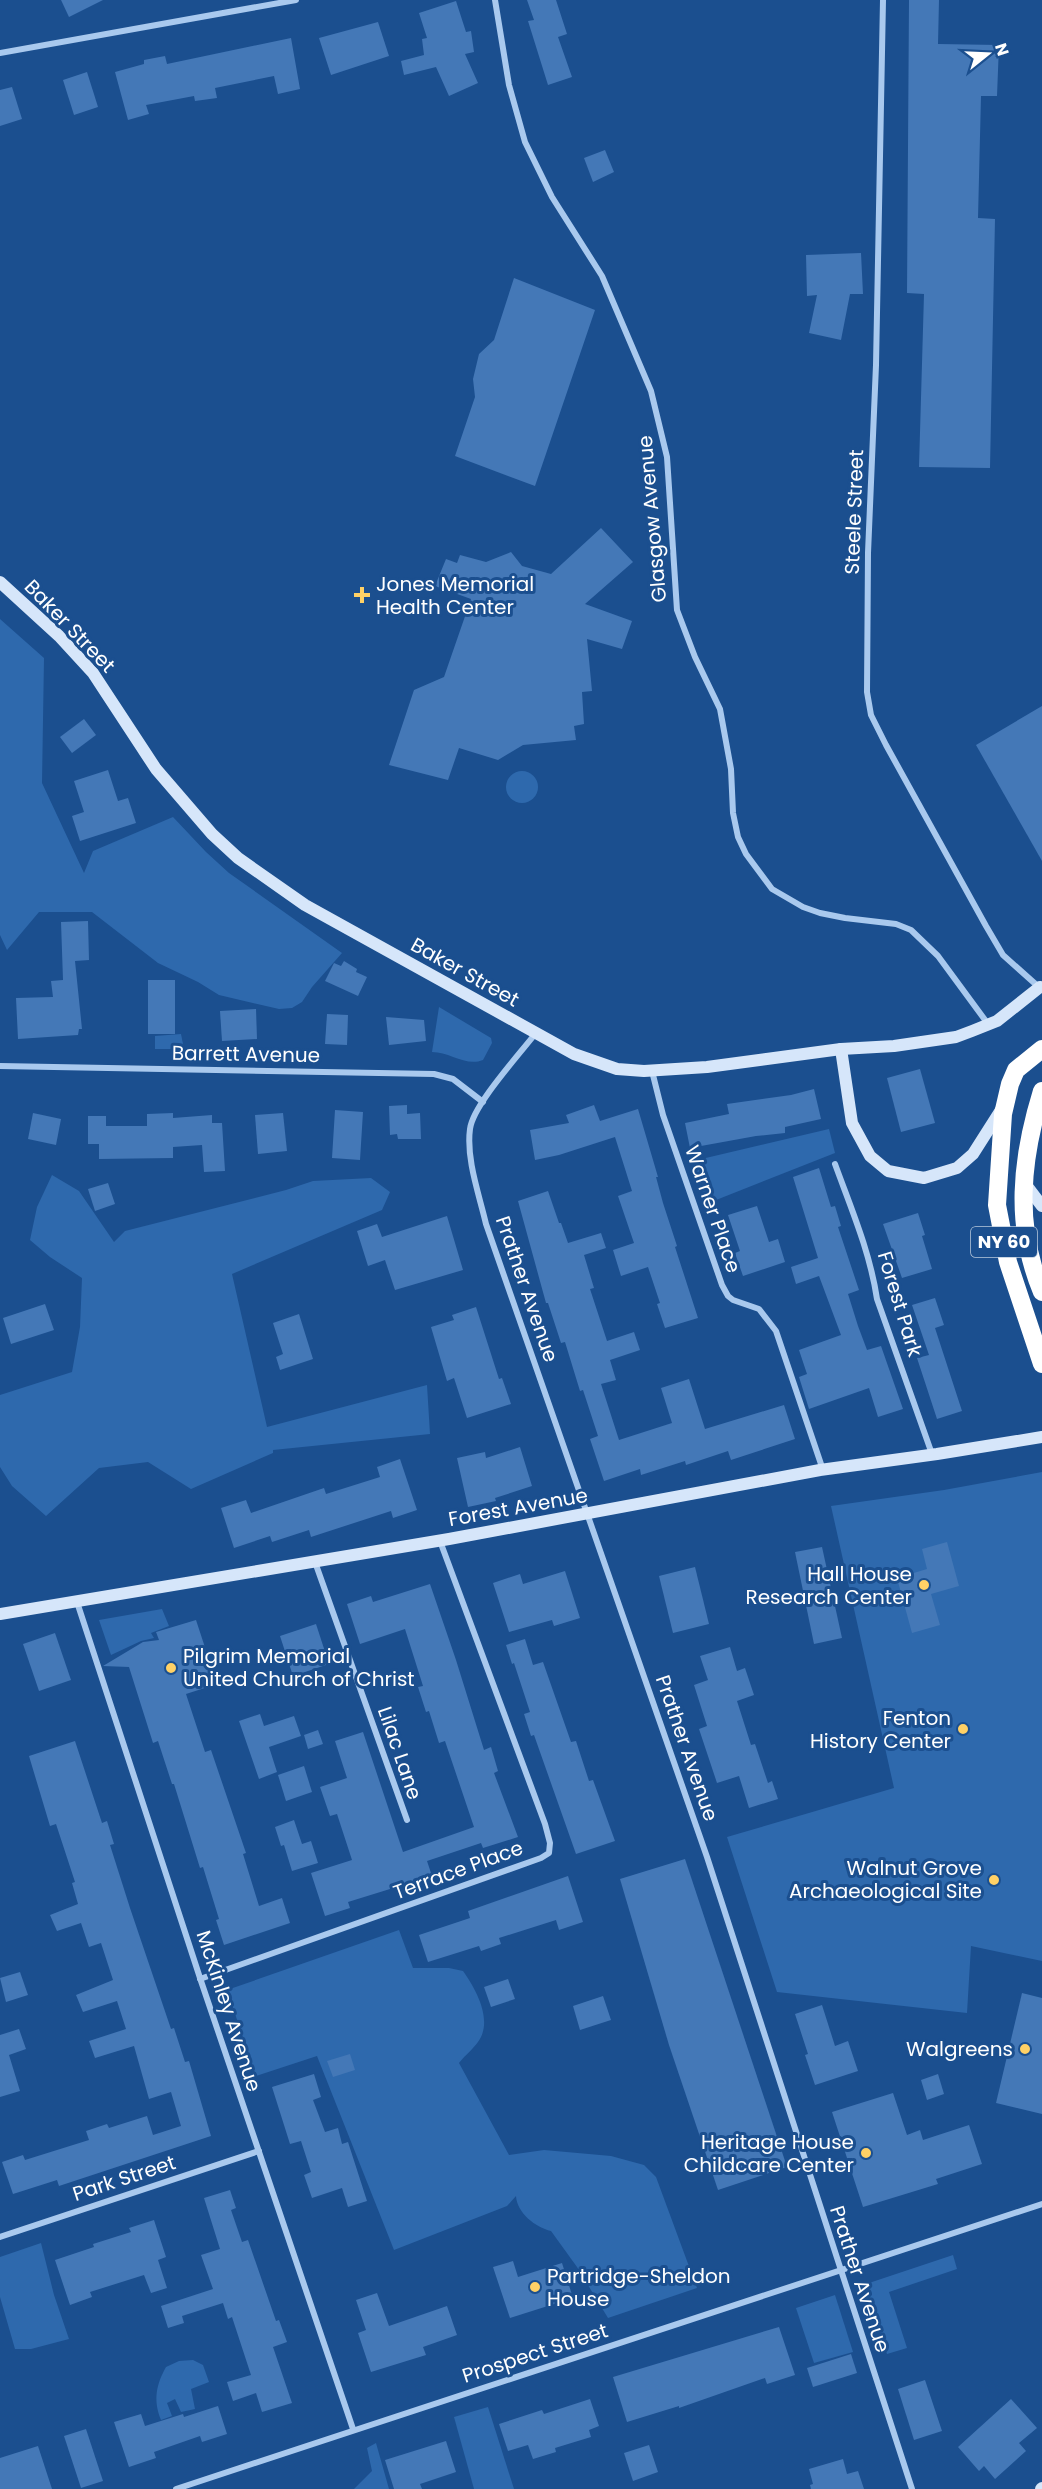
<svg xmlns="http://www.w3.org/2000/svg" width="1042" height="2489" font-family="Poppins,sans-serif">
	<rect width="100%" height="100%" fill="#1b4f8f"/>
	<!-- green -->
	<g fill="#2e69ad">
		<polygon points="0,619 44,658 42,783 84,873 93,851 173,817 206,852 229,873 342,953 312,987 302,1002 292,1008 279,1009 219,995 198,982 158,963 92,912 39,912 7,950 0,935"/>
		<circle cx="522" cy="787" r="16"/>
		<path d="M 439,1007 L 491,1038 L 492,1043 L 483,1060 C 466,1067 450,1052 432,1052 Z"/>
		<polygon points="181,1034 184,1049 155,1049 155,1036"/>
		<polygon points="829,1129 835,1153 706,1204 693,1161"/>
		<polygon points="52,1175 79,1191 114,1242 125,1231 286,1190 313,1181 371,1178 390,1192 382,1210 232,1274 267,1427 427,1385 430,1434 273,1450 273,1453 191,1489 148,1462 99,1468 46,1516 12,1486 0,1467 0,1395 72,1372 80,1327 82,1278 50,1257 30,1240 37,1207"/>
		<polygon points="1042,1472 1042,1961 971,1946 967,2013 777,1992 727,1837 894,1788 831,1506 944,1490"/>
		<polygon points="162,1609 169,1626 151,1633 154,1638 141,1641 111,1655 99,1620"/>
		<path d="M 399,1930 L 413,1968 L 449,1968 L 463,1971 C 475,1988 491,2016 481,2037 C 477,2046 465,2055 459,2063 L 509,2155 L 544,2150 L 611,2156 L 644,2165 L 656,2177 L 697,2288 L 608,2318 L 577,2267 L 551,2231 C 535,2227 517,2213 516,2196 L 507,2206 L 394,2250 L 317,2056 L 256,2076 L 227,1990 Z"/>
		<polygon points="41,2243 54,2295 69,2339 31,2349 15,2349 0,2297 0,2257"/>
		<polygon points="953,2255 957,2269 889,2292 907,2348 887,2354 868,2299 866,2299 863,2285"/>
		<polygon points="835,2295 853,2352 814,2363 796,2308"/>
		<path d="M 193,2360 L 203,2365 L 209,2382 L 191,2389 L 195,2409 L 181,2412 L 175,2399 L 167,2403 L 172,2416 L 161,2420 C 153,2400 156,2385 166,2367 L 179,2361 Z"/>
		<polygon points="488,2407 514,2489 474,2489 454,2417"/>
		<polygon points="376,2443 389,2489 354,2489 372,2471 367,2448"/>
	</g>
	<!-- building -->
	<g fill="#4478b7">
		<polygon points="61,0 103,0 69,17"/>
		<polygon points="527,0 556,0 567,34 558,37 572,77 548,85 528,21 534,20"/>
		<polygon points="909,0 939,0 938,44 999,45 997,96 981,96 978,218 995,219 990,468 919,467 924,294 907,293"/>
		<polygon points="456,1 466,32 471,31 474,52 465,54 478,83 449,96 436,67 404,75 401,61 424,55 422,39 427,38 419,13"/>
		<polygon points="378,22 389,56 331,75 319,38"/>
		<polygon points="291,38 300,89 278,94 274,76 215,88 217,98 195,101 194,96 146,105 149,114 128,120 115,72 144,64 144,60 165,56 167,64"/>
		<polygon points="87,72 98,107 74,115 63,80"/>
		<polygon points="12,87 22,119 0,126 0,90"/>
		<polygon points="605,150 614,172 593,182 584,158"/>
		<polygon points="861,253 863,294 850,294 841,340 809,333 817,295 807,296 806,255"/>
		<polygon points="514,278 595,310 535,486 455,456 475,397 473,379 479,354 494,340"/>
		<polygon points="601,528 633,562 585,604 632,621 622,649 587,639 592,691 582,692 584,724 574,726 576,740 523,745 498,760 459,748 448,780 389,765 414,690 444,677 471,599 435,586 446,559 457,563 460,555 486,562 511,552 522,566 551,574"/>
		<polygon points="1042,706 1042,861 976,745"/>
		<polygon points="84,719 96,735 72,753 60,737"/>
		<polygon points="108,770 118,801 128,798 136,823 80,841 72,816 84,812 74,781"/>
		<polygon points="88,921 89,960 75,961 82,1029 79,1029 78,1035 18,1039 16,998 53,997 51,981 63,980 61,922"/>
		<polygon points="344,961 357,969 356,972 367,977 358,996 325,981 334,963 341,966"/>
		<rect x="148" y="980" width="27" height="54"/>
		<polygon points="256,1009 257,1039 222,1041 220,1011"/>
		<polygon points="327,1014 348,1015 347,1045 325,1044"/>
		<polygon points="386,1017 424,1020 426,1041 389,1045"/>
		<polygon points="920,1069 935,1123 901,1132 887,1078"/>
		<polygon points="814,1089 821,1119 785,1127 785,1133 756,1136 690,1148 685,1123 729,1114 727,1104 791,1095"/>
		<polygon points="407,1105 407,1114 420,1113 421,1139 398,1139 397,1134 390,1135 389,1106"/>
		<polygon points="594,1105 600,1121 638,1109 658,1177 656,1177 663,1203 677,1246 675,1247 698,1318 665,1328 657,1304 660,1303 648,1267 621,1276 613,1250 634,1243 618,1196 632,1191 615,1137 559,1155 535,1160 530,1130 569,1123 566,1115"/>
		<polygon points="335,1110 363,1112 360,1160 332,1158"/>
		<polygon points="33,1113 61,1119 56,1145 28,1139"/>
		<polygon points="173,1113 173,1118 212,1115 212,1123 222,1123 225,1171 204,1172 202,1145 173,1147 173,1158 99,1159 99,1144 88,1144 88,1116 106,1116 106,1126 147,1126 147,1114"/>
		<polygon points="283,1113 287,1151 258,1154 255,1115"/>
		<polygon points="819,1168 831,1207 835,1206 841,1226 838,1227 859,1290 848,1294 858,1326 867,1350 881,1346 903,1409 878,1417 869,1388 809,1409 799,1377 807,1374 799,1350 841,1335 819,1276 796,1284 791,1267 818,1258 793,1177"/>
		<polygon points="108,1183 115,1204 95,1211 88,1189"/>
		<polygon points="548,1191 559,1223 561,1223 568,1243 601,1233 606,1248 584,1255 594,1288 590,1289 607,1341 634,1332 640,1350 610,1360 616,1380 601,1384 619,1440 672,1423 661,1388 689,1379 705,1429 784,1405 795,1439 731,1460 728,1451 686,1465 685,1461 641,1475 640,1469 604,1481 590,1439 598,1436 583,1390 580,1391 565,1342 561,1343 548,1303 546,1303 518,1201"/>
		<polygon points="757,1206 769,1242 778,1239 785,1262 743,1276 735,1253 740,1251 728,1215"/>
		<polygon points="918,1213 925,1235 922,1236 932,1269 902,1278 883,1224"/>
		<polygon points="447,1216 463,1270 395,1290 385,1260 368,1266 357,1231 377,1224 382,1237"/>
		<polygon points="935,1298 944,1325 935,1328 962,1411 937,1419 917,1358 929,1355 912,1305"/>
		<polygon points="45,1304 54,1330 11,1344 3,1318"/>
		<polygon points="476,1307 499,1379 502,1378 511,1404 467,1418 454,1378 447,1381 431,1327 454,1320 452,1315"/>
		<polygon points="299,1314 313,1359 280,1370 276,1357 283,1354 273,1323"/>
		<polygon points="520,1447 532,1486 495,1498 496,1501 468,1507 457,1458 485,1452 486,1458"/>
		<polygon points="400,1459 417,1510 393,1518 391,1511 311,1537 309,1530 272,1542 270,1536 234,1548 221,1508 246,1500 251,1513 324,1488 326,1494 380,1477 377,1467"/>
		<polygon points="947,1542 959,1586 931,1594 940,1625 912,1633 897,1578 927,1569 922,1549"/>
		<polygon points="822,1547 842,1638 814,1644 795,1552"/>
		<polygon points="695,1567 709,1624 673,1633 659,1576"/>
		<polygon points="565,1571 580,1618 554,1626 552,1620 509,1632 493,1583 520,1574 523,1584"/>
		<polygon points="430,1584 456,1660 484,1750 491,1747 498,1771 494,1773 518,1837 483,1848 481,1843 427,1861 432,1876 348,1902 350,1908 325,1916 311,1873 352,1860 337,1814 330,1816 320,1787 347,1778 335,1741 363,1732 403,1852 474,1827 445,1741 439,1743 429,1711 426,1712 418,1687 423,1686 405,1629 360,1644 347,1604 371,1596 373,1602"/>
		<polygon points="196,1620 217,1684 186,1694 205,1752 211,1750 246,1853 243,1854 259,1906 282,1898 290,1923 224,1945 216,1920 219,1919 203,1867 200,1868 174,1784 172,1784 158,1741 153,1743 129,1667 103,1666 143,1642 159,1640 156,1632"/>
		<polygon points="316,1624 329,1664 293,1676 280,1636"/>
		<polygon points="55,1633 71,1680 39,1691 23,1644"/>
		<polygon points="525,1639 533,1665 543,1662 571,1742 576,1741 589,1781 593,1780 615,1841 576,1854 534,1735 531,1736 524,1714 530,1712 514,1663 512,1664 506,1645"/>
		<polygon points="730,1647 737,1671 745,1668 754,1695 737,1701 751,1745 755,1744 768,1783 772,1781 778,1799 749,1808 739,1776 717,1783 699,1729 707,1726 694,1685 708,1680 700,1656"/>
		<polygon points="260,1714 264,1726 294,1716 301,1736 269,1747 277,1772 259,1779 239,1721"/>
		<polygon points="318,1730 323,1744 308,1749 304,1735"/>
		<polygon points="75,1741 102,1823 107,1821 114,1844 110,1845 130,1908 171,2029 174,2028 185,2062 189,2061 211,2136 59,2186 57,2180 13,2194 2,2162 23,2155 25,2160 89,2140 86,2131 107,2124 109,2128 147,2116 153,2135 181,2126 171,2092 149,2099 134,2046 95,2058 89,2041 126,2029 117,2001 83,2012 76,1995 113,1980 101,1943 89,1947 81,1923 57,1931 50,1915 78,1904 72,1883 75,1882 56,1824 50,1826 29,1756"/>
		<polygon points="304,1766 312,1792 286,1801 278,1775"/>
		<polygon points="294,1820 302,1844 311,1841 318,1863 292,1871 284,1845 281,1846 275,1827"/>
		<polygon points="685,1859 787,2167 718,2190 669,2045 620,1879"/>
		<polygon points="568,1876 583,1922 559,1930 556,1920 499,1938 501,1944 481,1951 479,1946 428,1962 419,1935 470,1918 468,1911"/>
		<polygon points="20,1972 28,1995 6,2002 0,1978"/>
		<polygon points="508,1979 515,1999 491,2007 484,1987"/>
		<polygon points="1022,1993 1042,1998 1042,2114 996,2103"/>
		<polygon points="603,1996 611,2020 580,2030 573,2006"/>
		<polygon points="822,2005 835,2046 848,2041 858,2071 815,2085 805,2055 808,2054 795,2014"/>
		<polygon points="19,2029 26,2049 9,2055 20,2091 0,2097 0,2035"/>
		<polygon points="350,2054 355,2070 333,2077 327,2061"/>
		<polygon points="314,2074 321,2097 313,2100 325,2132 338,2128 342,2144 348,2142 367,2201 348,2207 342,2188 312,2198 304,2175 311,2172 301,2141 290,2144 272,2087"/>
		<polygon points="938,2074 944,2094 927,2100 921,2080"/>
		<polygon points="893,2093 907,2135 920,2130 923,2140 969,2125 982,2164 936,2179 938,2184 863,2207 832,2112"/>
		<polygon points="230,2190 236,2208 231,2210 242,2242 248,2240 276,2321 279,2320 287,2342 273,2347 292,2403 262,2412 256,2393 233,2401 227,2382 251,2375 232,2317 228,2319 223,2303 182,2316 184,2323 168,2328 161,2306 213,2289 201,2255 220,2249 204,2198"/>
		<polygon points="154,2220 166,2257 158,2260 167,2288 151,2293 144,2275 90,2292 92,2297 70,2305 55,2260 94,2247 93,2244 131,2232 129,2228"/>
		<polygon points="513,2261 518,2277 562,2263 573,2298 510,2318 493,2267"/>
		<polygon points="377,2293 389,2326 447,2306 457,2335 423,2347 426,2355 371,2372 358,2333 366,2330 356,2300"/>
		<polygon points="779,2327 795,2375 767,2384 765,2378 679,2408 679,2406 627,2422 613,2377"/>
		<polygon points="851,2354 857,2373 813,2387 807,2368"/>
		<polygon points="925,2380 942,2431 914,2440 898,2389"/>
		<polygon points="590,2399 599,2426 589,2430 591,2437 555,2448 556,2452 533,2459 528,2445 508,2451 499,2424 542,2410 544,2414"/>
		<polygon points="1011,2399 1037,2428 1019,2443 1026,2451 995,2479 984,2466 979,2471 958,2447"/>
		<polygon points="218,2406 227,2434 202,2442 200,2436 154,2452 156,2458 129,2467 114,2422 141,2414 145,2426 183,2414 184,2417"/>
		<polygon points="86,2429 103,2481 81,2488 64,2436"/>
		<polygon points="446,2441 456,2472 420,2484 422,2489 394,2489 385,2460"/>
		<polygon points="649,2445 658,2472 633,2481 624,2453"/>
		<polygon points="38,2446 52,2489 0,2489 0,2458"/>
		<polygon points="843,2459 847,2474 858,2471 864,2489 811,2489 810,2485 813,2484 809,2469"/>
	</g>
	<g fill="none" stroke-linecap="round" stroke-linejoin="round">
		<!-- street -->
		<g stroke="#a9c9ee" stroke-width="6">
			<polyline points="495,0 509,85 525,142 552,197 602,276 651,391 667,457 677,610 695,657 720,709 731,769 733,813 738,837 746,854 772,889 803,907 820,913 845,918 896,924 911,930 938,956 988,1024"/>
			<polyline points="883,0 876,365 868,553 867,692 871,715 886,745 986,926 1003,955 1041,989"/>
			<polyline points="0,53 296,0"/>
			<path d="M 535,1034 C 519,1055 473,1105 470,1129 C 466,1159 479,1194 486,1224 L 707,1857 L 912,2489"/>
			<polyline points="0,1066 434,1074 453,1079 483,1102"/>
			<polyline points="652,1071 663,1115 722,1285 728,1296 733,1300 759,1309 776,1331 823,1470"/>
			<path d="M 835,1164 C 851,1208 870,1252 877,1299 L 932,1454"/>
			<polyline points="315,1562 407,1820"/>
			<polyline points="77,1602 201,1981 353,2429"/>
			<polyline points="200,1979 541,1858 549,1853 550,1843 545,1824 440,1541"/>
			<polyline points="0,2237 259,2151"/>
			<polyline points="176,2489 1042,2204"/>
		</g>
		<!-- secondary -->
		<g stroke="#d6e6fa" stroke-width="12">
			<polyline points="0,582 59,636 93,673 156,769 212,834 238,858 305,905 574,1054 617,1069 644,1071 707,1067 841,1049 894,1046 956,1037 972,1031 997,1021 1040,987"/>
			<polyline points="841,1049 852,1123 870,1156 888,1171 924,1178 957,1168 973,1154 1001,1110"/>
			<polyline points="1023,1181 1042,1206"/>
			<polyline points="0,1614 449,1539 820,1470 937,1454 1042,1437"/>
			<polyline points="1041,2489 1042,2488"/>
		</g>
		<!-- highway -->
		<g stroke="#fff" stroke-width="18">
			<polyline points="1042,1049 1016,1070 1010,1084 1003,1114 997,1205 1008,1262 1042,1364"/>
			<path d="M 1042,1091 C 1021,1159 1014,1225 1042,1292"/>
		</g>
	</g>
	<!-- markers -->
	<g fill="#ffd166" stroke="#1b4f8f" stroke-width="2">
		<path d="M359 586h6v6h6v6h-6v6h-6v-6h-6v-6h6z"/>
		<circle cx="924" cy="1585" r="6"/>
		<circle cx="171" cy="1668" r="6"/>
		<circle cx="963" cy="1729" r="6"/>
		<circle cx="994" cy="1880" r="6"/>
		<circle cx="1025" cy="2049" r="6"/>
		<circle cx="866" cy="2153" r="6"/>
		<circle cx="535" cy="2287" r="6"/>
	</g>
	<g text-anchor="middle" stroke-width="6" stroke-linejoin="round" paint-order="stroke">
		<!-- shield labels -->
		<rect fill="#1b4f8f" stroke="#bbcadd" stroke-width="1.5" x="971" y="1227" width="66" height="30" rx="4.5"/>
		<g font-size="18" font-weight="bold" fill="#fff">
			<text x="1004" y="1248">NY 60</text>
		</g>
		<!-- street labels -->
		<g font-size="20" fill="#fff" stroke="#1b4f8f">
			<text transform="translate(854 512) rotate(-88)" y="7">Steele Street</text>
			<text transform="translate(652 519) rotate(-95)" y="7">Glasgow Avenue</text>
			<text transform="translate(70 626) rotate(46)" y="7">Baker Street</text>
			<text transform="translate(465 972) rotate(29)" y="7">Baker Street</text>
			<text transform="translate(246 1054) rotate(1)" y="7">Barrett Avenue</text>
			<text transform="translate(713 1209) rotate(71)" y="7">Warner Place</text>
			<text transform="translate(527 1289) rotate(71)" y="7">Prather Avenue</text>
			<text transform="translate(900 1304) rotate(73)" y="7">Forest Park</text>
			<text transform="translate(518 1507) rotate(-10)" y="7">Forest Avenue</text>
			<text transform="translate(687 1748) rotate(71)" y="7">Prather Avenue</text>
			<text transform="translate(400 1753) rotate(71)" y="7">Lilac Lane</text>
			<text transform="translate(458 1870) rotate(-20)" y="7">Terrace Place</text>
			<text transform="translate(229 2011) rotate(72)" y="7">McKinley Avenue</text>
			<text transform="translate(124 2178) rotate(-18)" y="7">Park Street</text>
			<text transform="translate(860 2279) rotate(72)" y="7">Prather Avenue</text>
			<text transform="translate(535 2353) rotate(-18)" y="7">Prospect Street</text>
		</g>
		<!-- poi labels -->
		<g font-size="20" fill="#fff" stroke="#1b4f8f" text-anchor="end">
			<text x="376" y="591" text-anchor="start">Jones Memorial<tspan x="376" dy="23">Health Center</tspan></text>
			<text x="912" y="1581">Hall House<tspan x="912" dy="23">Research Center</tspan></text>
			<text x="183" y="1663" text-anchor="start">Pilgrim Memorial<tspan x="183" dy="23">United Church of Christ</tspan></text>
			<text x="951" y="1725">Fenton<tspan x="951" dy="23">History Center</tspan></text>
			<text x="982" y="1875">Walnut Grove<tspan x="982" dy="23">Archaeological Site</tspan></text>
			<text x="1013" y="2056">Walgreens</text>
			<text x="854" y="2149">Heritage House<tspan x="854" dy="23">Childcare Center</tspan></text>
			<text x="547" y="2283" text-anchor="start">Partridge-Sheldon<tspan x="547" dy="23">House</tspan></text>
		</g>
	</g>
	<!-- north arrow -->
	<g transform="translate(988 54) rotate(72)" stroke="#1b4f8f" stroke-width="4.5" paint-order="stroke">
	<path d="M0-4.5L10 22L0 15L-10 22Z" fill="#ffffff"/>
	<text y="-9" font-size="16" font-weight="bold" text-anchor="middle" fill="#ffffff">N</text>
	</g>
</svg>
